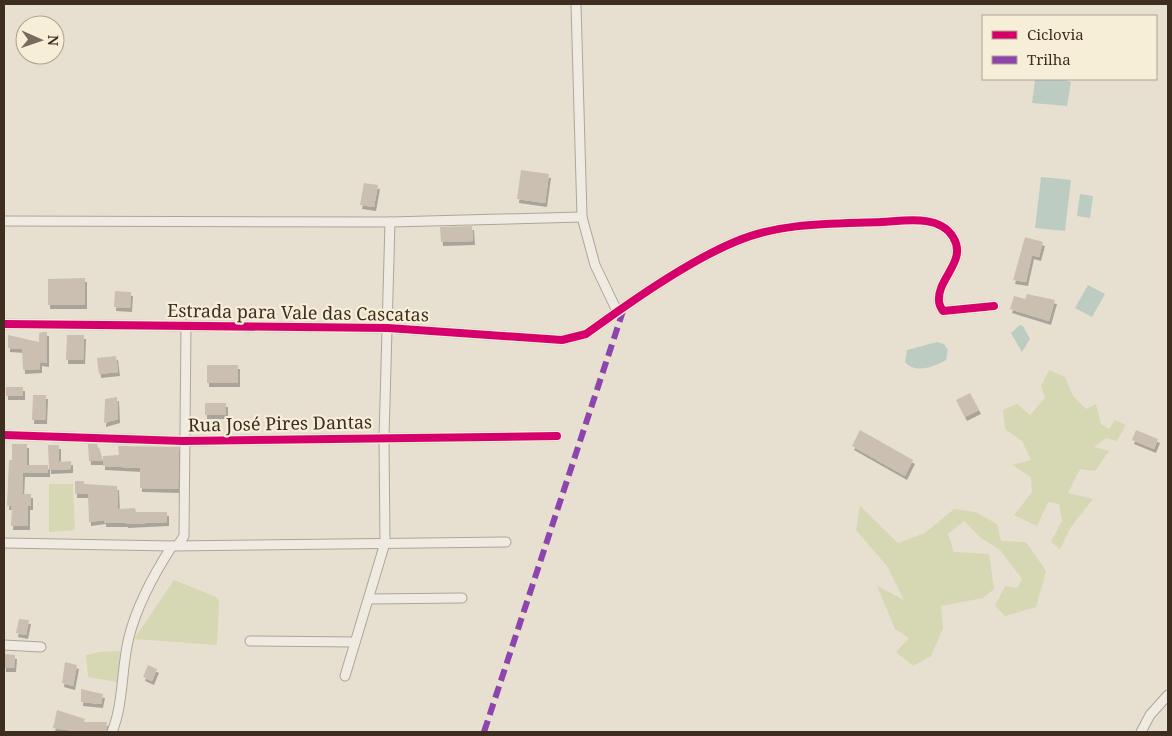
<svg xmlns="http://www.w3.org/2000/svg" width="1172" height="736" font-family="'Noto Serif',serif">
	<defs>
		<filter id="shadow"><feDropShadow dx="2" dy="4" stdDeviation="0" flood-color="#0004"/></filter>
	</defs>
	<rect width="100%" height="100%" fill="#e7e0d1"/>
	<!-- green -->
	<g fill="#d6d7b3">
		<polygon points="1049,370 1065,377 1073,396 1086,409 1096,404 1101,424 1109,429 1115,420 1126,425 1117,441 1106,438 1094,447 1109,451 1095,471 1080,469 1068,493 1093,499 1071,527 1060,549 1051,542 1062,521 1059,504 1048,502 1037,526 1014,515 1032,492 1031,477 1012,465 1031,460 1022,441 1005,429 1003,410 1017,404 1030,415 1045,398 1041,386"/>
		<polygon points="49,484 73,484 75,530 49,532"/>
		<polygon points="860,506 898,543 925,533 954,509 975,512 997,524 1001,541 1026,542 1046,571 1036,607 1005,616 995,606 1005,586 1017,588 1022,579 1000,550 981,538 964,521 948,534 954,552 989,554 994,589 983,598 941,606 943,628 931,656 913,666 896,652 909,638 895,629 877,586 904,600 887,566 856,530"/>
		<polygon points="174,580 216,597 219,601 217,645 134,639"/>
		<polygon points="120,651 117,682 88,677 86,655 100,652"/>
	</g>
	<!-- water -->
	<g fill="#bcccc2">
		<polygon points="1035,79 1061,79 1071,82 1067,106 1032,103"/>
		<polygon points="1041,177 1071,180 1065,231 1035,228"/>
		<polygon points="1080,194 1093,196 1090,218 1077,216"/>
		<polygon points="1088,285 1105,294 1092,317 1075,308"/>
		<polygon points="1020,325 1023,326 1030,339 1022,352 1011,333"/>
		<path d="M 937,342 L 944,344 L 948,350 L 946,360 C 934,367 915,374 905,362 L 907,350 Z"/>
	</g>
	<!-- building -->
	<g fill="#cbbfb2" filter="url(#shadow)">
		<polygon points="521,170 549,174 545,203 517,199"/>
		<polygon points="364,183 378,185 374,207 360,205"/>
		<polygon points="472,226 473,241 441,242 440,227"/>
		<polygon points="1025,237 1043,242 1039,257 1032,255 1026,282 1013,280"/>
		<polygon points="85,278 85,305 48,305 48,279"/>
		<polygon points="115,291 131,292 130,308 114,307"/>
		<polygon points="1027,294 1055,300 1049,321 1010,309 1014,296 1025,299"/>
		<polygon points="43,332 47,332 47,363 40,362 40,369 23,370 22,349 8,348 8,335 39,342 39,333"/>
		<polygon points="67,335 84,335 83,360 66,360"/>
		<polygon points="116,356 118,372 99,374 97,358"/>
		<rect x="207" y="365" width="31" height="18"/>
		<rect x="6" y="387" width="17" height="9"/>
		<polygon points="970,393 979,410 965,417 956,400"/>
		<polygon points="33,395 46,395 45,420 32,420"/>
		<polygon points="117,397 118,419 104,423 105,399"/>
		<rect x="205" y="403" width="21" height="12"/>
		<polygon points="860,430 913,460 905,476 852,446"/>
		<polygon points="1136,430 1158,439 1154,449 1132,440"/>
		<polygon points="12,444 27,444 27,465 48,465 48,473 23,473 22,494 31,494 31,506 28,506 28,526 11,526 12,506 7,506 9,460 12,460"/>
		<polygon points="88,444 97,444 102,461 89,461"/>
		<polygon points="48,445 59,445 59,462 71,461 71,469 49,470"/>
		<polygon points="118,446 179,447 178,489 140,488 140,468 103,466 103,456 119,455"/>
		<polygon points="75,481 84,481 84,484 117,486 118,509 135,508 136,512 167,512 167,522 126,524 126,523 104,523 104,520 89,522 88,494 75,494"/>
		<polygon points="19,619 29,620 26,635 16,633"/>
		<polygon points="4,654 15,655 14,668 4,668"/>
		<polygon points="65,662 77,665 73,686 62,683"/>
		<polygon points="148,665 157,669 152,681 143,677"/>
		<polygon points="81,689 103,694 101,704 81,702"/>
		<polygon points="57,710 85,719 84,722 107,722 106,732 81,732 53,728"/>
	</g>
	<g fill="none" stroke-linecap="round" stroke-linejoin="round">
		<defs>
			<g id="street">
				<polyline points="576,4 582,217 595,265 617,311"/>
				<polyline points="4,221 390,222 582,217"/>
				<path d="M 4,324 L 388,328 L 562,340 L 586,334 C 629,303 688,261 737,241 C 781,222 836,224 882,222 C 904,221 939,214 953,237 C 968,261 937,278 939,301 C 939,304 941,308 943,311 L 994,306"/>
				<polyline points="4,435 183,441 557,436"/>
				<polyline points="4,543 172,546 506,542"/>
				<polyline points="178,545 184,536 186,325"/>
				<polyline points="369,599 462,598"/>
				<polyline points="250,641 355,642"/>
				<polyline points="4,645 41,647"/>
				<polyline points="345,676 385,543 384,438 390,222"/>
				<path d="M 112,732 C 124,703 121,668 129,637 C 137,605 154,574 172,546"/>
				<polyline points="1141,732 1150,715 1168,695"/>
			</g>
		</defs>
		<!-- street casing -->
		<use href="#street" stroke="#ada599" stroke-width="11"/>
		<!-- street -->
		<use href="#street" stroke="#efebe3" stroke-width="9"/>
		<!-- quiet -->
		<polyline stroke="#8e44ad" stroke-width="6" stroke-dasharray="12 6" stroke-linecap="butt" points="484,732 624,308"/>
		<defs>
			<g id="cycleway">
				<path d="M 4,324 L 388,328 L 562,340 L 586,334 C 629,303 688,261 737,241 C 781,222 836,224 882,222 C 904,221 939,214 953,237 C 968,261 937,278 939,301 C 939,304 941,308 943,311 L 994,306"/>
				<polyline points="4,435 183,441 557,436"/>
			</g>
		</defs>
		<!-- cycleway casing -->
		<use href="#cycleway" stroke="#f7eed8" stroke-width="11"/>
		<!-- cycleway -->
		<use href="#cycleway" stroke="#d6006c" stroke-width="8"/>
	</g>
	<g text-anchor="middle" stroke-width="4.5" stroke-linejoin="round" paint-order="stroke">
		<!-- street labels -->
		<g font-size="18" fill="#3d2e20" stroke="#f7eed8">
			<text transform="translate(298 313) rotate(1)" y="6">Estrada para Vale das Cascatas</text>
			<text transform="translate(280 424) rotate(-1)" y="6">Rua José Pires Dantas</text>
		</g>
	</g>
	<!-- border -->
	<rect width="1172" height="736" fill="none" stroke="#3d2e20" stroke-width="10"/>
	<!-- legend -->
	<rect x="982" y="15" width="175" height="65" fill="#f7eed8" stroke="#ada18e"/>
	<rect x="992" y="31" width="25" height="8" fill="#d6006c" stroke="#ada18e"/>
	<text x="1027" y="40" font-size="15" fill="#3d2e20">Ciclovia</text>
	<rect x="992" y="56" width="25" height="8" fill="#8e44ad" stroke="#ada18e"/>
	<text x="1027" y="65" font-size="15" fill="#3d2e20">Trilha</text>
	<!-- north arrow -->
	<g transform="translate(40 40) rotate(92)"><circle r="24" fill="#f7eed8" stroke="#ada18e"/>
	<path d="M0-4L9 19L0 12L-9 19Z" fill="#786c5e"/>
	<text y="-8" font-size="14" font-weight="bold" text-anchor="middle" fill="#3d2e20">N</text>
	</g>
</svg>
